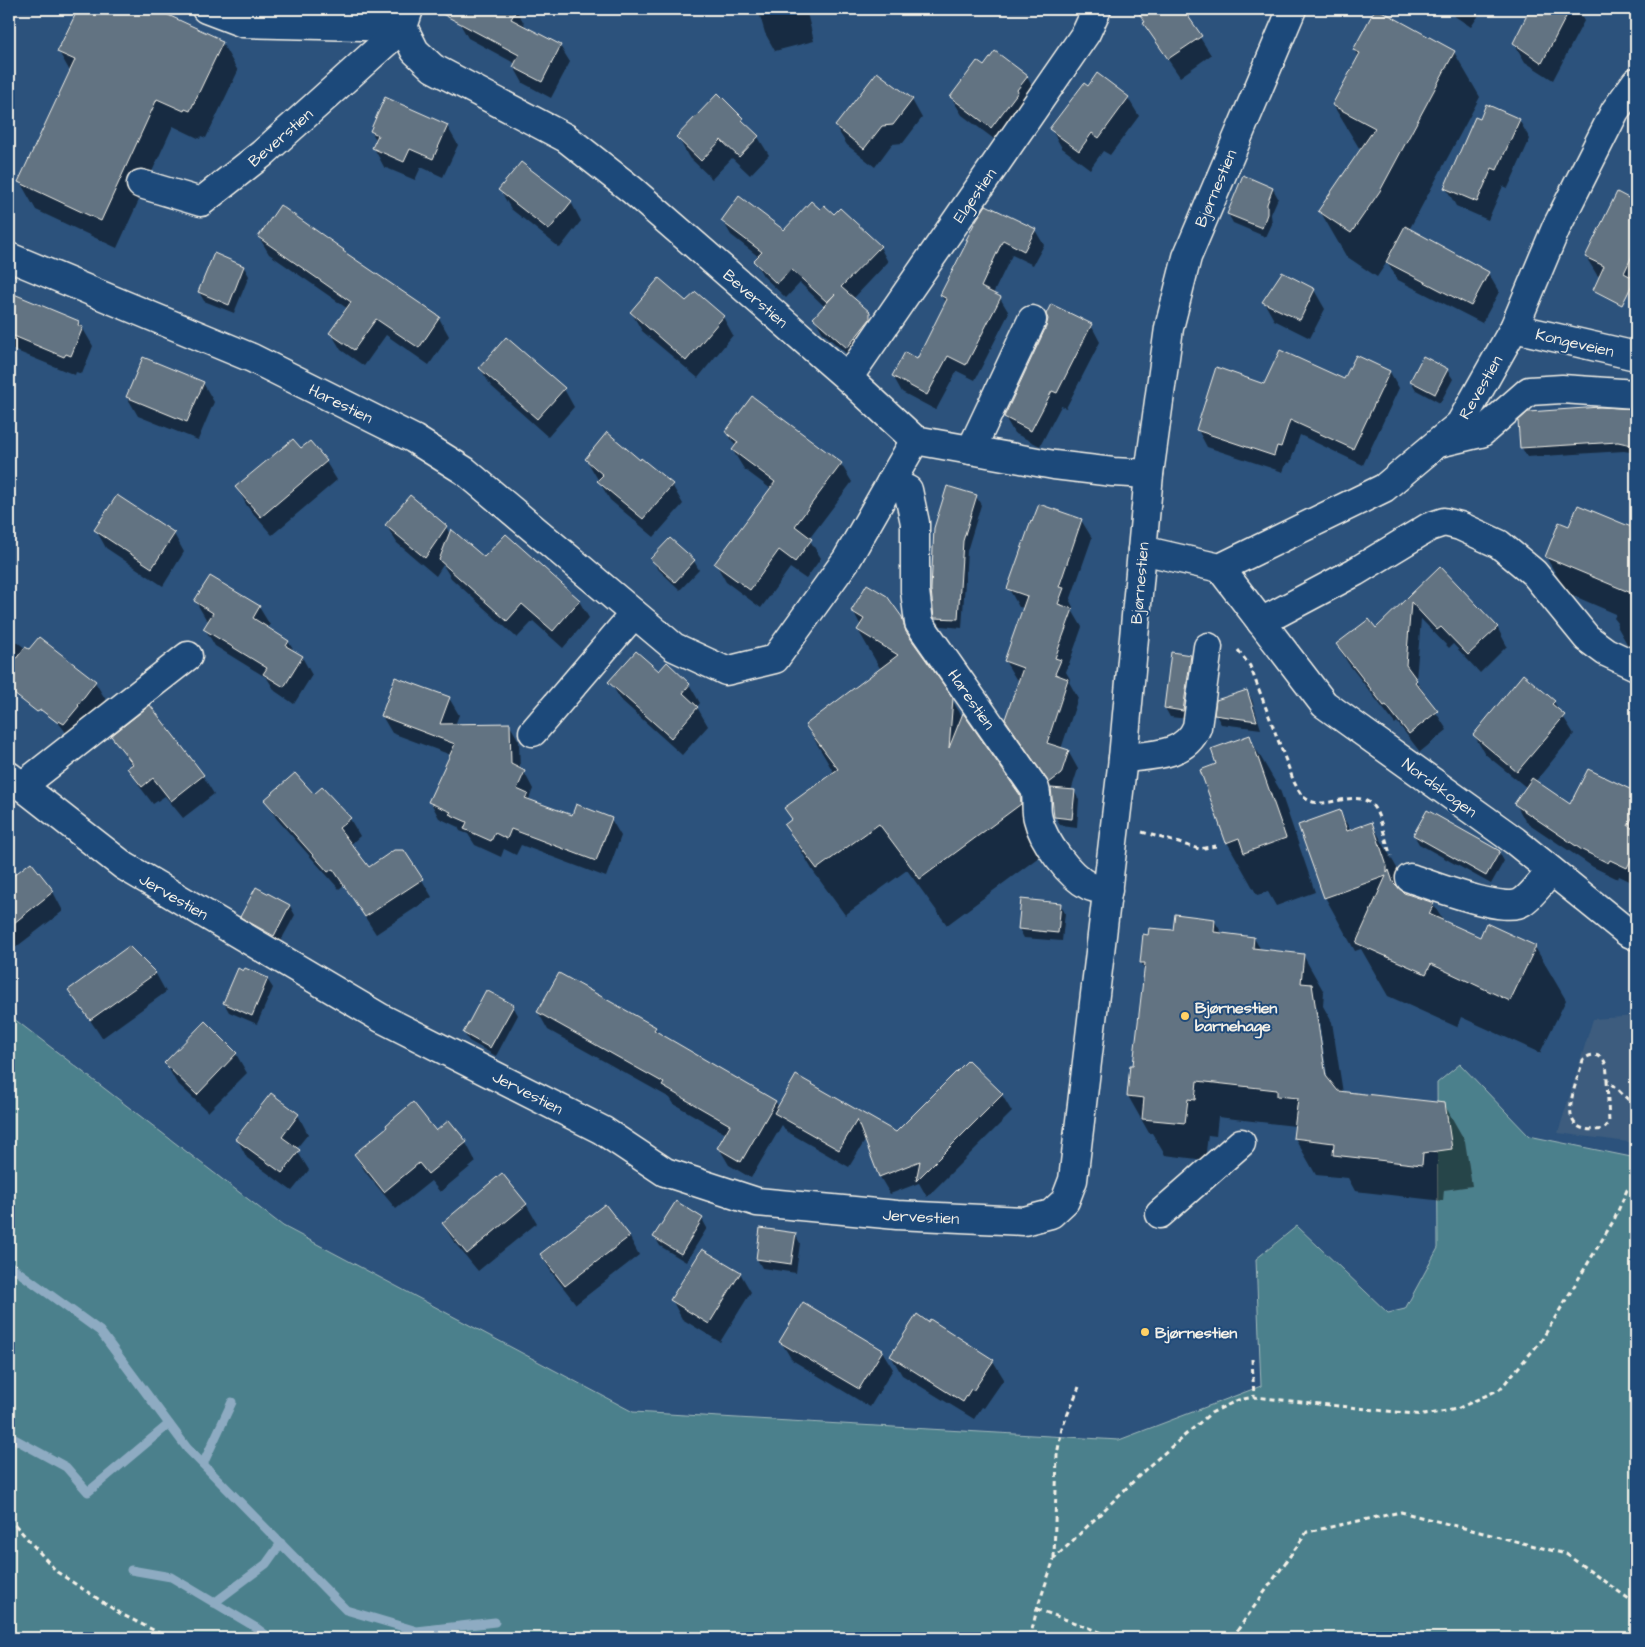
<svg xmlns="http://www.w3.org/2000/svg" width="1645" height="1647" font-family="'Architects Daughter',sans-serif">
	<rect width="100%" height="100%" fill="#2c527c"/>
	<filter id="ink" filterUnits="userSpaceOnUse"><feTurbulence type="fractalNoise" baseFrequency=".02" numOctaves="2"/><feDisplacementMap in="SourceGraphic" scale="10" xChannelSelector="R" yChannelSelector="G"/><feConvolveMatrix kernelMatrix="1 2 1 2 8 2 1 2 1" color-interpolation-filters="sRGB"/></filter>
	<g filter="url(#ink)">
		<!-- built -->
		<polygon fill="#3c5c7e" points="1636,1016 1636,1143 1558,1133 1593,1019"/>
		<!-- green -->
		<polygon fill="#4c808c" stroke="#a0b8ba" points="9,1015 283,1226 633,1412 1119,1440 1261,1386 1256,1259 1297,1226 1388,1313 1405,1309 1438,1248 1437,1083 1460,1064 1529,1136 1636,1158 1636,1638 9,1638"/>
		<!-- shadow -->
		<g fill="#0007" fill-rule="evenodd">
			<polygon points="79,9 152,9 218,39 222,43 238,71 206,138 201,136 200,139 173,126 117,248 36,210 20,182 71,73 59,52"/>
			<polygon points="466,9 518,9 517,11 525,25 524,27 560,46 570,62 551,98 523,83 514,67 516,64 468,38 459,22"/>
			<polygon points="758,9 806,9 814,41 775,51 765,33"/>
			<polygon points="1137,9 1182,9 1211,55 1180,77 1156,42"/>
			<polygon points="1444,9 1483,9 1471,27"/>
			<polygon points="1532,9 1577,9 1584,21 1553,80 1525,62 1514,43"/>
			<polygon points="1354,50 1454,52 1480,97 1409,230 1488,273 1499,292 1482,323 1398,280 1387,262 1377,277 1346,256 1320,211 1361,151 1333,105 1359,58"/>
			<polygon points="984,68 1027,77 1037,95 1002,145 962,115 951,97"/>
			<polygon points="1088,87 1128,98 1139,116 1110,155 1103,151 1090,169 1062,148 1051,129"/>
			<polygon points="912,100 922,118 903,143 892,144 875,167 847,145 836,127"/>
			<polygon points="742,119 747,126 758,137 769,155 750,175 732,158 712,179 688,156 678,137"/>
			<polygon points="1480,120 1519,120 1530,139 1508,188 1503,186 1488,220 1456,206 1446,188"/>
			<polygon points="447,126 458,145 443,177 421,167 415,180 384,167 374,148 377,141 371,131"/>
			<polygon points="1273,189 1278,198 1271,214 1272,224 1266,237 1233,223 1228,214"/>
			<polygon points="500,190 571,202 581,221 560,248 511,209"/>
			<polygon points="1617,194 1636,203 1636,287 1634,293 1597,275 1586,257"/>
			<polygon points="820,211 834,216 880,247 888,262 853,299 869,313 878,328 856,362 823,333 815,319 825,307 800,283 786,298 763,276 755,261 759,257 731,235 723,221 784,232"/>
			<polygon points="1035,230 1044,245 1033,265 1012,255 993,294 1000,298 1009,313 975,380 957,371 936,410 902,392 893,376 917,360 946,304 941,295 968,241 967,240"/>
			<polygon points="259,237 343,251 345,254 439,318 449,336 429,365 386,335 364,366 341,350 331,333 348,309 269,254"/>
			<polygon points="215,255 244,267 249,276 234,313 204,301 199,292"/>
			<polygon points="1282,274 1314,290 1325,309 1310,338 1274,320 1264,302"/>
			<polygon points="9,293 79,322 93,346 82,374 76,372 75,375 9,348"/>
			<polygon points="686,303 723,317 733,335 698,378 642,331 631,312"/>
			<polygon points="1091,325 1100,342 1066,408 1061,406 1040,446 1014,433 1005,417"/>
			<polygon points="1357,357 1390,372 1399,388 1363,465 1300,435 1290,463 1287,462 1283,472 1207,447 1198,430 1265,386 1345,381"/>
			<polygon points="480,368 564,389 574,407 548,437 491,386"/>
			<polygon points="1447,370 1453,379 1440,403 1416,390 1411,381"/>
			<polygon points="203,383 214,402 198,440 138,416 127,397"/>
			<polygon points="1600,408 1636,410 1636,453 1624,451 1527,457 1522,448 1519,422"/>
			<polygon points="727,432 841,464 852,482 809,539 821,558 806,579 790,568 761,608 726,582 716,564 771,489 744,469 733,451 736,447"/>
			<polygon points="310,442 326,462 337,480 272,535 247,506 237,487 300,450"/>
			<polygon points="586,459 640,462 672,485 683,504 654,537 610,500"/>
			<polygon points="976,496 981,505 967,551 962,628 941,626 935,617"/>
			<polygon points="1579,506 1636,531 1636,660 1617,626 1618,623 1614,618 1616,614 1567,593 1546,557 1570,528"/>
			<polygon points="1081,520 1092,538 1070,601 1073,607 1072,610 1082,627 1066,672 1070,679 1069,682 1078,698 1061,749 1068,751 1078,769 1071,791 1074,791 1079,800 1077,827 1060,825 1055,816 1052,788 1006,719 1020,680 1016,679 1005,661 1024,608 1019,607 1009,589"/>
			<polygon points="386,525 446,527 450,534 484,559 579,601 589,618 563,648 533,621 517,638 451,578 443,565 436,576 397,543"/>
			<polygon points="96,530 174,534 184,552 163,586 106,548"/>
			<polygon points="9,533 14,542 9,546"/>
			<polygon points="652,559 694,561 699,570 680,590 657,568"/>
			<polygon points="1440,568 1497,627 1507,646 1480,673 1453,644 1449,648 1421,619 1416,680 1447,730 1420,752 1397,722 1395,724 1348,663 1337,645 1376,629"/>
			<polygon points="211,577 259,607 270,625 267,628 288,641 295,653 302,657 312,675 294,704 275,691 267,678 215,646 205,629 209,621 206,619 196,602"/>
			<polygon points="853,611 901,617 963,718 1019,796 1047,843 1047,851 947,925 907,870 845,915 813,871 786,825 793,820 786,808 834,773 806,725 881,670 858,630 861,626"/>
			<polygon points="9,636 29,651 95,682 106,700 74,743 9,658"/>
			<polygon points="1190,656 1195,665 1188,719 1170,717 1165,708"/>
			<polygon points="659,673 689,684 700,703 697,707 708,726 682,755 621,700 610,682"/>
			<polygon points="1247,691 1252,700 1261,729 1221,724 1216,715"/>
			<polygon points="449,698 459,715 455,725 509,724 519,741 520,770 524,772 533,789 529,799 531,802 572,817 611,819 621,836 606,877 521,845 516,855 504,849 501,857 475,845 468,834 460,831 458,827 439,818 430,801 451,755 392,733 382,716"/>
			<polygon points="1554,702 1574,734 1535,782 1571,806 1588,770 1636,794 1636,884 1619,876 1618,879 1593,867 1525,821 1516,804 1527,788 1485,754 1474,735"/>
			<polygon points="150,707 203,776 214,794 183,818 165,796 153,804 140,787 129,768 132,766 113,736"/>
			<polygon points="1249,737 1280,790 1315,892 1276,906 1268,892 1257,895 1227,842 1218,765"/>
			<polygon points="313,796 350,819 360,836 350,845 368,869 422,880 432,897 376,934 344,885 339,889 276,818 266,800"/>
			<polygon points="1340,812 1351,831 1372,824 1402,877 1409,895 1433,904 1444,922 1480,939 1535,947 1566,1000 1540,1053 1461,1017 1457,1027 1388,996 1361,949 1355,951 1325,897"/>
			<polygon points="1414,835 1499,852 1504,861 1491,884 1419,844"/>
			<polygon points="31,864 53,892 63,911 11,951 9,948 9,881"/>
			<polygon points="1060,904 1065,913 1062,941 1024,938 1019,929"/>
			<polygon points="290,906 295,915 279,944 247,925 242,917"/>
			<path d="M 1214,920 L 1223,935 L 1254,938 L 1261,950 L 1303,955 L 1324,992 L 1323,1006 L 1332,1022 L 1343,1093 L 1444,1104 L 1465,1141 L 1472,1186 L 1444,1190 L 1443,1201 L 1355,1191 L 1348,1178 L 1316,1175 L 1295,1138 L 1295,1126 L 1218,1117 L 1216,1136 L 1208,1135 L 1205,1160 L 1165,1155 L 1152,1133 L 1149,1133 L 1128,1096 L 1131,1066 L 1135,1066 L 1145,970 L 1141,963 L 1150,936 L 1174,932 ZM 1314,1005 L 1317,1008 L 1328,1082 L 1325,1082 Z"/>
			<polygon points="129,948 156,974 166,992 102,1038 70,990"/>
			<polygon points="267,979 273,988 257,1024 229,1012 224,1003"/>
			<polygon points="513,1006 518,1015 496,1056 469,1041 464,1033"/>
			<polygon points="538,1012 655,1028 660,1035 775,1101 779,1107 797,1076 896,1134 1002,1095 1012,1112 927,1197 919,1183 890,1194 880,1177 866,1139 849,1167 786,1131 782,1125 751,1178 729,1165 719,1148 726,1134 674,1104 670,1098 548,1030"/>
			<polygon points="205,1023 236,1054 247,1073 208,1112 176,1082 166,1063"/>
			<polygon points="298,1115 308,1134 296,1149 309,1170 292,1191 247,1158 237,1139"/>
			<polygon points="449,1122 466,1143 476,1162 440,1192 431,1181 396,1209 366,1173 355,1155 436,1132"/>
			<polygon points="526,1204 537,1223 478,1271 454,1242 443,1224"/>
			<polygon points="702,1219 707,1228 686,1262 660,1246 655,1237"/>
			<polygon points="795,1234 800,1243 796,1273 762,1268 757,1259"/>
			<polygon points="629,1236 639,1255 576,1304 552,1273 541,1255"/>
			<polygon points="740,1273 751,1292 720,1342 682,1319 672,1300"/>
			<polygon points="781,1342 882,1351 893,1369 870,1407 792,1360"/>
			<polygon points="891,1356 993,1361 1004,1379 984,1408 982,1407 974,1419 902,1375"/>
		</g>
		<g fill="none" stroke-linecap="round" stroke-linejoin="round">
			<!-- stream -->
			<g stroke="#8eabc2" stroke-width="9">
				<polyline points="9,1265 100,1331 187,1448 346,1610 417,1631 495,1622"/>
				<polyline points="9,1436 66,1467 88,1492 169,1424"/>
				<polyline points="203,1464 232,1402"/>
				<polyline points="131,1570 171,1577 255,1627 270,1638"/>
				<polyline points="214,1603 266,1564 281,1543"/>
			</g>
		</g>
		<!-- building -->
		<g fill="#627382" stroke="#f4f1e8">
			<polygon points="78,9 155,9 218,38 218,40 223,42 190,111 185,109 184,111 157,99 101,221 18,182 75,60 57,52"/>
			<polygon points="433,9 517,9 511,19 561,45 542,82 513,67 519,55"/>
			<polygon points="1136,9 1183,9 1202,36 1168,59 1143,23 1145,22"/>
			<polygon points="1375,9 1378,9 1455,51 1380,191 1351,233 1318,211 1375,128 1332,105 1360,53 1353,50"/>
			<polygon points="1530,9 1570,9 1542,63 1513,43"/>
			<polygon points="995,51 1028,76 1017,90 1018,92 991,128 950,97 977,61 984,66"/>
			<polygon points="877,72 913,99 893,125 882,126 864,149 835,126"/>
			<polygon points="1097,73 1129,97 1099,138 1092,133 1079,151 1049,129 1084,83 1088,86"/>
			<polygon points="718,93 743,118 742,120 759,136 739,157 721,140 701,161 676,137"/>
			<polygon points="385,97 448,125 433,159 410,149 404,162 372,148 378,135 370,131"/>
			<polygon points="1486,104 1520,119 1497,170 1492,168 1477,202 1444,188 1475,117 1480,119"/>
			<polygon points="521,162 572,201 549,230 498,190"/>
			<polygon points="1243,175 1273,188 1267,204 1267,214 1262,228 1227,214"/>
			<polygon points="1617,192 1636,202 1636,248 1624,273 1635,279 1622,305 1593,290 1604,266 1585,257"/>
			<polygon points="739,196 784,230 811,201 820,209 824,205 834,214 840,208 881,246 841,287 870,312 870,319 847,348 813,318 835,294 827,302 791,269 777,284 753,261 762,252 721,221"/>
			<polygon points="280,205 344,250 343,251 440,317 419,348 376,319 354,350 329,333 351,302 258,237"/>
			<polygon points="986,205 1036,229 1024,251 1003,240 981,287 1001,297 966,365 948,356 927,395 892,376 905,352 917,359 947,299 940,295 968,240 966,240 975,222"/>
			<polygon points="1405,226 1489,272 1471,306 1386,262"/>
			<polygon points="214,253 244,266 229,305 198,292"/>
			<polygon points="1282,272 1315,289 1300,320 1262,302"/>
			<polygon points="659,278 686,301 696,292 724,316 686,361 630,312"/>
			<polygon points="9,292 79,321 78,325 83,327 71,356 66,354 64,357 9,334"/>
			<polygon points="1051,304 1092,324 1057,393 1052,391 1031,431 1004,417 1046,327 1048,319 1046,314"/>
			<polygon points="506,337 565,388 537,419 479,368"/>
			<polygon points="1280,350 1344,379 1356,355 1390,371 1353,449 1290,420 1281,447 1277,446 1274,456 1196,430 1216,367 1264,384"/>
			<polygon points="1423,356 1448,369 1435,394 1410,381"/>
			<polygon points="143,357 204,382 187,422 126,397"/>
			<polygon points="752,396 842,463 795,526 812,539 795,562 779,550 750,590 714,564 775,482 732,450 738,442 725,432"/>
			<polygon points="1600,407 1636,409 1636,446 1618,442 1520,448 1518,421 1528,412"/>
			<polygon points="607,432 640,460 641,458 673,484 643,519 597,481 603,475 585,459"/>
			<polygon points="293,439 301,448 310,441 327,461 261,517 235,487"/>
			<polygon points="947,486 977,495 963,541 958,619 934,618 931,590 934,528"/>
			<polygon points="117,495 175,533 152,568 94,530"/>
			<polygon points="410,495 447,526 425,558 385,525"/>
			<polygon points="1039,504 1082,519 1059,587 1064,588 1058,604 1073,609 1055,658 1061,660 1055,674 1068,679 1047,743 1069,750 1061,774 1049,783 1005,719 1023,668 1004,661 1027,596 1007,589 1031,521 1032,522"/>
			<polygon points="1578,505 1636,529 1636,595 1545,557 1559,522 1569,526"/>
			<polygon points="451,529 484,557 506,534 580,600 553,631 522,604 507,621 439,560"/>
			<polygon points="670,538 695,560 675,582 650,559"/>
			<polygon points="1440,566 1498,627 1468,655 1441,627 1437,630 1411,602 1406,665 1417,680 1415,682 1438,711 1409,734 1386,705 1384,706 1336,644 1369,619 1376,628"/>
			<polygon points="210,576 260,606 253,618 289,641 286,646 303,656 284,687 263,674 267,668 203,629 213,613 194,601"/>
			<polygon points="867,584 887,596 902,617 906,632 953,698 949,748 963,713 1020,795 1021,804 920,879 879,824 817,869 784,825 792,819 784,808 838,769 805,725 898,655 857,630 864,619 851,611"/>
			<polygon points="39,637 96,681 78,705 79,706 64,724 59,721 58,723 41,710 37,712 9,690 9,668 25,647 29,649"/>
			<polygon points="636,651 659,671 667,662 690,684 683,693 698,707 671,738 608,682"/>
			<polygon points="1171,652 1191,655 1183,711 1164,708"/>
			<polygon points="1523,674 1555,701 1552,704 1565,715 1517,772 1473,735"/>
			<polygon points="395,677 450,697 440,724 510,723 511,764 525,771 517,789 528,794 525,798 572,815 576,804 612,818 596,861 511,829 507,839 495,833 491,841 464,829 467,822 449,814 451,812 428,802 455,744 381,716"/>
			<polygon points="1247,690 1257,721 1214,715 1216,700"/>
			<polygon points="150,705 204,775 171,801 153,778 142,787 127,768 133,764 111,736"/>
			<polygon points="1250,735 1286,838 1244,853 1239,838 1226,843 1200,770 1216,764 1211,749"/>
			<polygon points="1588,769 1636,792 1636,810 1628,826 1636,830 1636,850 1627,868 1610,860 1608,863 1582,850 1514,804 1532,778 1570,804"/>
			<polygon points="295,773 314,794 322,787 351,818 339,828 369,867 394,850 404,850 423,879 365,917 333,869 328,872 264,800"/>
			<polygon points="1051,788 1075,790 1072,819 1054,817"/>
			<polygon points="1340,810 1347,831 1372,822 1387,866 1387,873 1389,870 1393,882 1404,893 1434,903 1429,914 1480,937 1486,923 1536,946 1510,1001 1431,964 1426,974 1356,943 1386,876 1324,898 1298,825"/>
			<polygon points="1427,810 1500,851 1486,876 1413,835"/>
			<polygon points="31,862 54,891 9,927 9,879"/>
			<polygon points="256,887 290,905 274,936 240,917"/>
			<polygon points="1021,899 1061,903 1058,933 1018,929"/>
			<polygon points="1175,914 1215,919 1214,932 1254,937 1253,948 1304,954 1301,983 1312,984 1326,1076 1338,1091 1445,1103 1452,1149 1423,1153 1422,1165 1333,1155 1334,1143 1293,1138 1298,1098 1277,1096 1277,1090 1197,1081 1195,1100 1188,1099 1185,1123 1142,1119 1144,1098 1127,1096 1130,1065 1133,1065 1145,963 1140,963 1143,934 1148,935 1149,928 1173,930"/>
			<polygon points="129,946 156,973 90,1020 68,990"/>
			<polygon points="238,968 243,971 245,968 268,978 252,1016 223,1003"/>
			<polygon points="559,973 656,1027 654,1030 776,1101 741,1162 717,1148 730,1125 662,1086 664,1083 537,1012"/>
			<polygon points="486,990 514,1005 490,1048 463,1033"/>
			<polygon points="205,1021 237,1053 197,1095 164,1063"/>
			<polygon points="968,1060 1003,1094 916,1181 920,1161 879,1177 857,1120 839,1150 774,1113 796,1075 896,1132"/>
			<polygon points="271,1093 299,1114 282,1137 300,1150 282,1173 235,1139"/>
			<polygon points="413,1102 436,1131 449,1120 467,1142 428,1174 419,1163 384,1192 354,1154 387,1127 386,1125"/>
			<polygon points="502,1173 527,1204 467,1254 442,1223"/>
			<polygon points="676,1201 703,1218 681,1254 653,1237"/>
			<polygon points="605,1204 630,1236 565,1286 540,1254"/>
			<polygon points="760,1228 796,1233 791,1264 756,1259"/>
			<polygon points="702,1249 741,1272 709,1324 670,1300"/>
			<polygon points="803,1302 883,1350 859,1389 779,1342"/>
			<polygon points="917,1314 928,1322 930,1319 994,1360 973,1391 971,1389 963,1402 890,1356"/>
		</g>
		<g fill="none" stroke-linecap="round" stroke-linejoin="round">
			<defs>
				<g id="minor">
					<polyline points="206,9 243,23 403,27"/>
					<polyline points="409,9 403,27 415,51 433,68 566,138 632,190 848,378 915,440 1054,465 1113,472 1149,474"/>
					<polyline points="141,184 201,202 262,154 403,27"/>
					<polyline points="9,257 252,358 414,439 465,471 674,647 726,671 775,659 847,559 915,440"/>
					<polyline points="1514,328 1636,356"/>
					<polyline points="848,378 1086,33 1097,9"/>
					<polyline points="1439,443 1481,433 1529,391 1562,389 1636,394"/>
					<polyline points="971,450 1032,320"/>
					<path d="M 891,482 L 908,490 L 915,523 L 915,591 L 919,623 L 1035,789 C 1038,799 1035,809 1038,819 C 1043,841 1069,876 1089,886 C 1095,889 1102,889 1108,890"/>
					<polyline points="1142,550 1220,568 1384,488 1460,424 1514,328 1556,228 1615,111 1636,82"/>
					<polyline points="1220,568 1324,704 1515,841 1627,932 1636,936"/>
					<polyline points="1261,622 1355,572 1429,527 1444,522 1460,526 1499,544 1534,573 1587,638 1606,652 1636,666"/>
					<polyline points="533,732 634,614"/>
					<path d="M 1123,758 C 1151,755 1185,757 1197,727 L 1208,647"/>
					<polyline points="9,776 124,866 381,1018 602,1130 665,1172 757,1202 897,1215 1024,1221 1051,1214 1065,1201 1073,1180 1123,758 1149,474 1169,328 1187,257 1292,9"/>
					<polyline points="22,786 188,656"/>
					<path d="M 1410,878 C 1431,885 1505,914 1522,902 C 1532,896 1543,880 1551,871"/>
					<polyline points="1160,1214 1241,1143"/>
				</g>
			</defs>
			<!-- minor casing -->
			<use href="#minor" stroke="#f4f1e8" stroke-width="31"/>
			<!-- path -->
			<g stroke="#f4f1e8" stroke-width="3" stroke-dasharray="5 4" stroke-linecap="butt">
				<path d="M 1238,650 L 1250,666 L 1294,782 C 1297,787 1300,795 1305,798 C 1324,813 1354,787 1372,805 C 1381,815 1386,843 1391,856"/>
				<polyline points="1142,832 1199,849 1216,846"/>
				<path d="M 1607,1080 L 1609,1123 L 1604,1129 C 1551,1137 1575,1089 1583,1060 C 1591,1052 1604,1054 1606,1066 C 1607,1070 1607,1075 1607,1080 L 1634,1105 L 1636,1104"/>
				<polyline points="1252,1359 1254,1397"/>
				<polyline points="9,1518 57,1572 121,1614 169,1638"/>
				<polyline points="1054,1558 1057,1455 1062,1428 1079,1387"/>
				<polyline points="1037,1609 1116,1638"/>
				<polyline points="1030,1638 1037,1609 1054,1559 1149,1466 1211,1413 1238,1400 1254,1397 1424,1415 1457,1409 1500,1389 1541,1341 1614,1220 1627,1190 1636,1186"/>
				<polyline points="1232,1638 1307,1532 1401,1512 1566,1554 1636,1604"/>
			</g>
			<!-- minor -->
			<use href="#minor" stroke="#1f4a7a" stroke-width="28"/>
		</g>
	</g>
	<!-- markers -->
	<g fill="#ffd166" stroke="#1f4a7a" stroke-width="2">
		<circle cx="1185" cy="1016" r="5"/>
		<circle cx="1145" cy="1332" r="5"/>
	</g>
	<g text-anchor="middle" stroke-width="4" stroke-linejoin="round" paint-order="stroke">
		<!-- street labels -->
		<g font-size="16" fill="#f4f1e8" stroke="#1f4a7a">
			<text transform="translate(280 137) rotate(-41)" y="6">Beverstien</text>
			<text transform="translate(1215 188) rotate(-67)" y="6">Bjørnestien</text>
			<text transform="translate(974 195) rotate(-55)" y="6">Elgestien</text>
			<text transform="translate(756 298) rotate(41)" y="6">Beverstien</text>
			<text transform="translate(1575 342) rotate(13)" y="6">Kongeveien</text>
			<text transform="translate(1480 387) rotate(-60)" y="6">Revestien</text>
			<text transform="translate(341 403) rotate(26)" y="6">Harestien</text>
			<text transform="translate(1139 583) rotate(-85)" y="6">Bjørnestien</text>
			<text transform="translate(972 699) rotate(55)" y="6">Harestien</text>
			<text transform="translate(1440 787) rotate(36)" y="6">Nordskogen</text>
			<text transform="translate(174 896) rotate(30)" y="6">Jervestien</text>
			<text transform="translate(528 1092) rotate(27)" y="6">Jervestien</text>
			<text transform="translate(921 1216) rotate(3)" y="6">Jervestien</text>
		</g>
		<!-- poi labels -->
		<g font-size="16" font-weight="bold" fill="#f4f1e8" stroke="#1f4a7a" text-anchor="start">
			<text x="1195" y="1013">Bjørnestien<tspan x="1195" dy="18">barnehage</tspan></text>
			<text x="1155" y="1338">Bjørnestien</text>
		</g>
	</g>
	<!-- margin -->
	<rect width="1645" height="1647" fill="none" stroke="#1f4a7a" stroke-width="30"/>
	<rect x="15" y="15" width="1615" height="1617" fill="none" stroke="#f4f1e8" stroke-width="2" filter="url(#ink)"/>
</svg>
